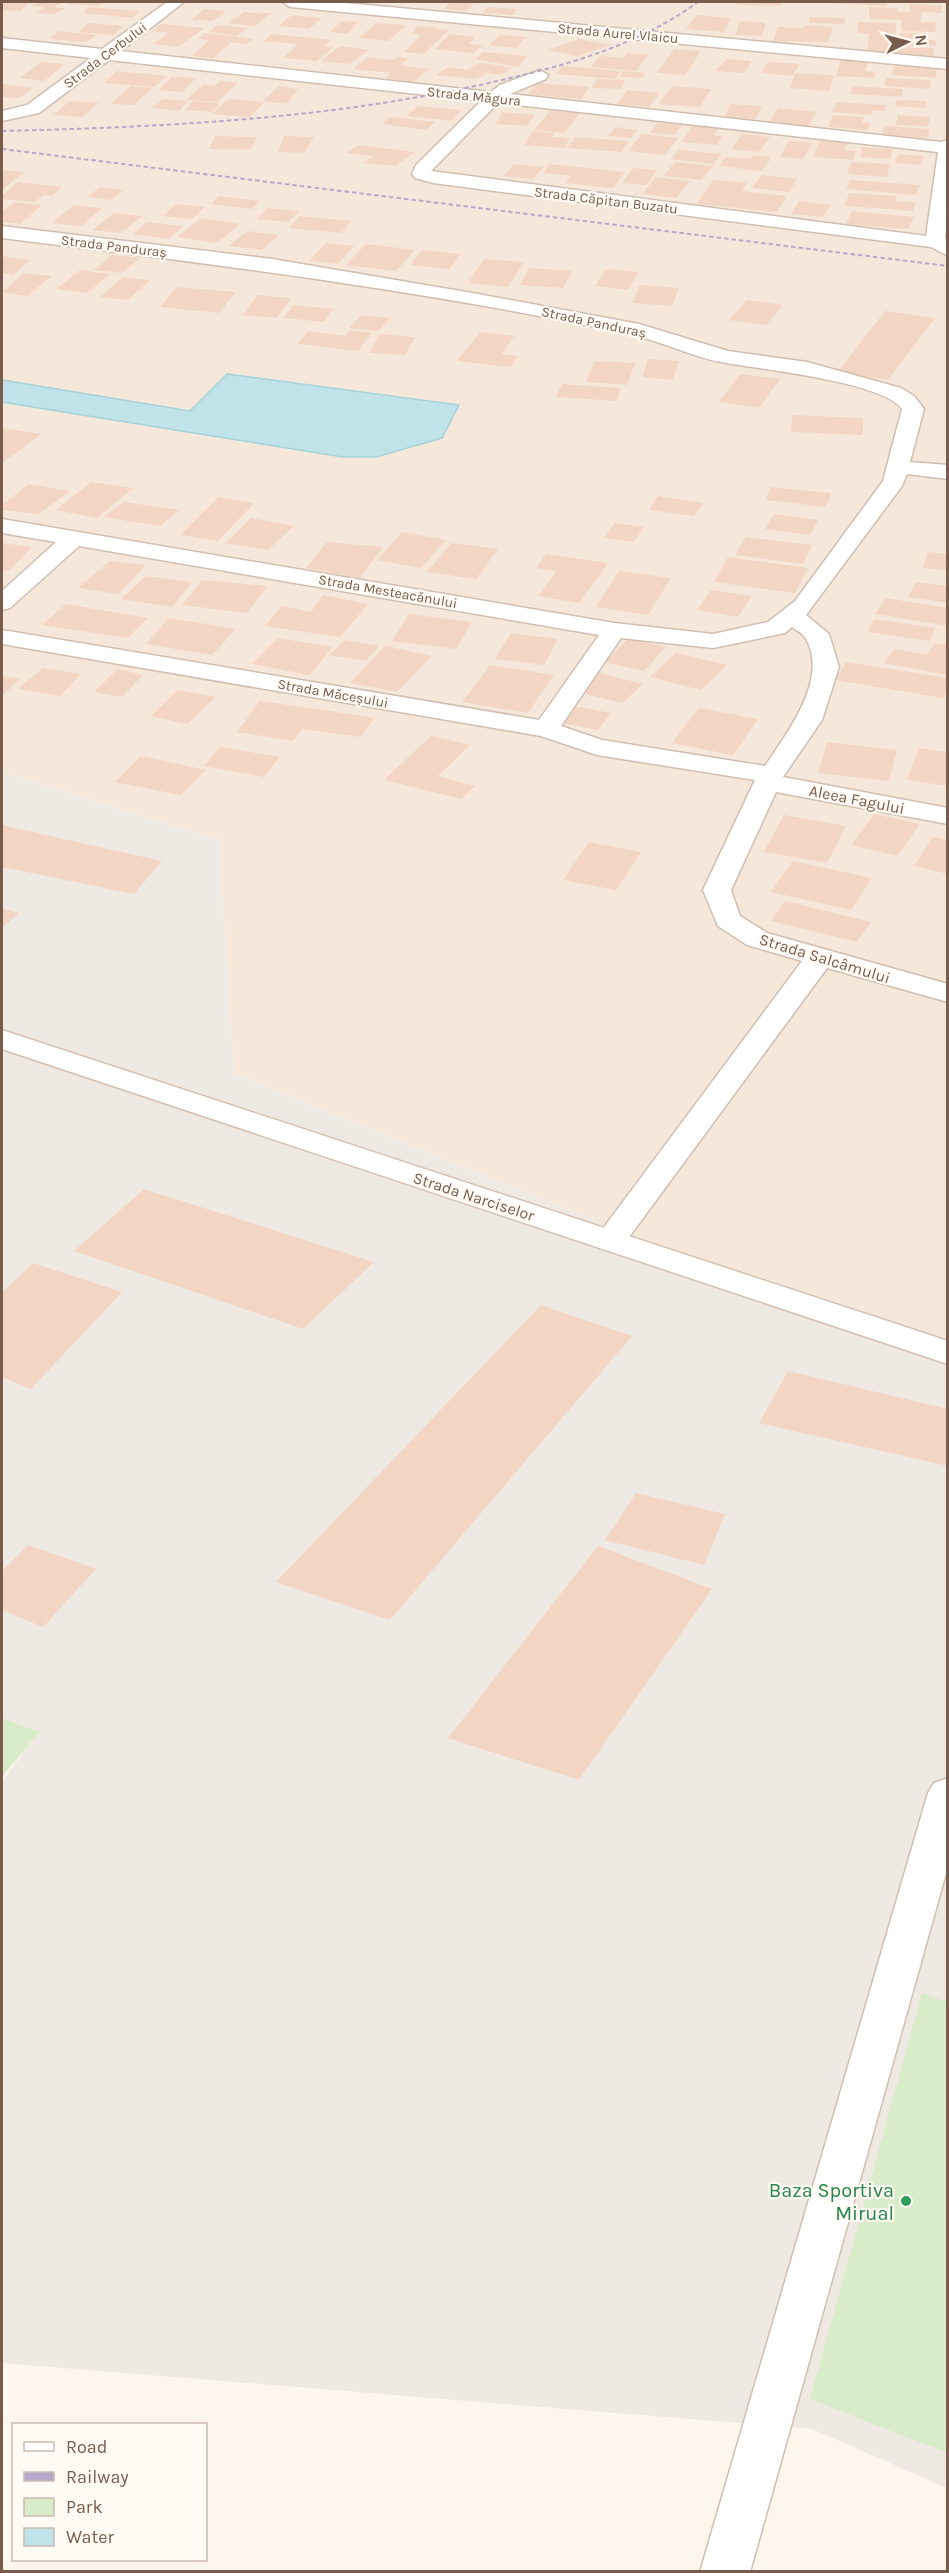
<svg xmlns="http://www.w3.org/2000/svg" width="949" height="2573" font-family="Karla,sans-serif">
	<rect width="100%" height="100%" fill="#fdf6ec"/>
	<!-- residential -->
	<polygon fill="#f5e8da" points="2,2 947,2 947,1364 234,1073 219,840 2,772"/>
	<!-- industrial -->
	<polygon fill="#efe9e4" points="2,772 219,840 234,1073 947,1364 947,2488 812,2429 2,2363 2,1782 38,1732 2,1718"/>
	<!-- green -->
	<g fill="#d8ecc9">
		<polygon points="2,1718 39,1732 2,1777"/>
		<polygon points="922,1993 947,2002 947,2453 810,2399"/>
	</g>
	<!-- water -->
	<polygon fill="#bfe3e8" stroke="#a5d3da" stroke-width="1.5" points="227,374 459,405 442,438 376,457 343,457 2,402 2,380 190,411"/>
	<!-- building -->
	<g fill="#f3d5c3">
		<polygon points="2,2 6,2 29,3 20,11 2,10"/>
		<polygon points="38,2 64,2 54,7 65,8 55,14 36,13 45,7 31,6"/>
		<polygon points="71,2 105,2 98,6 68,4"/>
		<polygon points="450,2 475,2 467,11 444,9"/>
		<polygon points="736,2 782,2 781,6 736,5"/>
		<polygon points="828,2 887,2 887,6 828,3"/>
		<polygon points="909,4 941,5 942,13 921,12 921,22 935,22 936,32 902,31 901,20 869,19 869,7 898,8 898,12 910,12"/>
		<polygon points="89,7 140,11 132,18 83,13"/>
		<polygon points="487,7 517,9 513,15 483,13"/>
		<polygon points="204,9 226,11 213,21 191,20"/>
		<polygon points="244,12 257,13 271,13 255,26 228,23"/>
		<polygon points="292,15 322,18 309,29 278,26"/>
		<polygon points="697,15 731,18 724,32 686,29"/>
		<polygon points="810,17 845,18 845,24 809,23"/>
		<polygon points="342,21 358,22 347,34 330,32"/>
		<polygon points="740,21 766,23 762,36 735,35"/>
		<polygon points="858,22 896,23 895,40 901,40 900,33 927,33 928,40 935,40 937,46 896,46 895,40 894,47 933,48 934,56 867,51 869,34 857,33"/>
		<polygon points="89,23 124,26 113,35 78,32"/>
		<polygon points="377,23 406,25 388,41 358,38"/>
		<polygon points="161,24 204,28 178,47 153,44 169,33 151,31"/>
		<polygon points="218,25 248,28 236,36 208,32"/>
		<polygon points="805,25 833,27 828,42 773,41 778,27 803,28"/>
		<polygon points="418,26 437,27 434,29 449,30 423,54 404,52 421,35 411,34"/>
		<polygon points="59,31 96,35 86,42 50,39"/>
		<polygon points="204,33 254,39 246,44 220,41 231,43 213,58 191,56 210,40 198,39"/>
		<polygon points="272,34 331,40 324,46 333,47 317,61 283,58 298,44 264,41"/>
		<polygon points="449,34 475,37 469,44 483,45 473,53 435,49"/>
		<polygon points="500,35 526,37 516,48 489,45"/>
		<polygon points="579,39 611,45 577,56 548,50"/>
		<polygon points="340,46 369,50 349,64 321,61"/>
		<polygon points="674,49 701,51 685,75 657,73"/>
		<polygon points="483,52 527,56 518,67 476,59"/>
		<polygon points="628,53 648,55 636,71 591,67 600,56 624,58"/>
		<polygon points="368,57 392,60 397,57 409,58 400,65 429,69 413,82 385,78 391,73 353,69"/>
		<polygon points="727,59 752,61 744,73 715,71"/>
		<polygon points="841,60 868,62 865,71 876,72 874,78 836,76"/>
		<polygon points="41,62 65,64 44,81 20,78"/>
		<polygon points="768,62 800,64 792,76 761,73"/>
		<polygon points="480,63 490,64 512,68 501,75 468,69"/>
		<polygon points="562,66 621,71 615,79 556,74"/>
		<polygon points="894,66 937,69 936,78 892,75"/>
		<polygon points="448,67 488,73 476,79 436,75"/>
		<polygon points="117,71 167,76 154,87 104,83"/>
		<polygon points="623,71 645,73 642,78 620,77"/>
		<polygon points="795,73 834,75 829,91 790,88"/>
		<polygon points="172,77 196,78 182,92 158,90"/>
		<polygon points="886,78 931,80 930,89 884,86"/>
		<polygon points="597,79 625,80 621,89 592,88"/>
		<polygon points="220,81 238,83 217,102 186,100 203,85 215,86"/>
		<polygon points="537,83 590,87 581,99 528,94"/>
		<polygon points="2,84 33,88 19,98 2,97"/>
		<polygon points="131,86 153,88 133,105 110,104"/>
		<polygon points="279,86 298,89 286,104 263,101"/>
		<polygon points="672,86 711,89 700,107 659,104"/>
		<polygon points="852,86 903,89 902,97 850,94"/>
		<polygon points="628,90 660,93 649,107 617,104"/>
		<polygon points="163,99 188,101 179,111 152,108"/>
		<polygon points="229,99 264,102 250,117 211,114"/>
		<polygon points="896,100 926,101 925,108 895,106"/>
		<polygon points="70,101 99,103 82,117 53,115"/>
		<polygon points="193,101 220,103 212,112 186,110"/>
		<polygon points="836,102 887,105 885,111 873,110 871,115 832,112"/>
		<polygon points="731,104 762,106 755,119 724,117"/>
		<polygon points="418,106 461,110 451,121 407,116"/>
		<polygon points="778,108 817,112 808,126 769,122"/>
		<polygon points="550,111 580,113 564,133 534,130"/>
		<polygon points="503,112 535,115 527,126 495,124"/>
		<polygon points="833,115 864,117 862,122 870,123 868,130 828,127"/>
		<polygon points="898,115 930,117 928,126 896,125"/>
		<polygon points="390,117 435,122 426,130 382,124"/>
		<polygon points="658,123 682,125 675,135 650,133"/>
		<polygon points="693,126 718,129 713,135 723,136 717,145 681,142"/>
		<polygon points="884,126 930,129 928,138 882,135"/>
		<polygon points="615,127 638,130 631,138 608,136"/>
		<polygon points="533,131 555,133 552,137 570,138 564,148 524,145"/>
		<polygon points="642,134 678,138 665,155 628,151"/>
		<polygon points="742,134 770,137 759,152 732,149"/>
		<polygon points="215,136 257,137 251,149 209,149"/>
		<polygon points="284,136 314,137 304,153 278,152"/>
		<polygon points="575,137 629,141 622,152 567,148"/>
		<polygon points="789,141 812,143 803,159 780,157"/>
		<polygon points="820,141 848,143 845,150 856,151 853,160 813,157"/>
		<polygon points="359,145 414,152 396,166 363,163 373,156 346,153"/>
		<polygon points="862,147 892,149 891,159 860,157"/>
		<polygon points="678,150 721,154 714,164 671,159"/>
		<polygon points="898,154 924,156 921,165 895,163"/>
		<polygon points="753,155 772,157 762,171 719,166 726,157 750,159"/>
		<polygon points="675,162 713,166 701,180 663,176"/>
		<polygon points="851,162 890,164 887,177 847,174"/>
		<polygon points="514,164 544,167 533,179 503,176"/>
		<polygon points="550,164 625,172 613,188 566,183 571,176 543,173"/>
		<polygon points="633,168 657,170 646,185 622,183"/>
		<polygon points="2,170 24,172 2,190"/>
		<polygon points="761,175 797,179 789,192 752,188"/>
		<polygon points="656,177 690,181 676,198 642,194"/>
		<polygon points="713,180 747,183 742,191 787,196 777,212 697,204"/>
		<polygon points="850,180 920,185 916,195 846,189"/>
		<polygon points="17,182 62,187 52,196 43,195 35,202 2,199 2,196"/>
		<polygon points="100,187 124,190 111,200 87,197"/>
		<polygon points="849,193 897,196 895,201 915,202 913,211 845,206"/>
		<polygon points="219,196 260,201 252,209 211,204"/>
		<polygon points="799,201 831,205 823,217 791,214"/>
		<polygon points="14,202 42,205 20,224 2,222 2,212"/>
		<polygon points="176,204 205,207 192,219 163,216"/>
		<polygon points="74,205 102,208 81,226 52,223"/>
		<polygon points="268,208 299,211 288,222 257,219"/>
		<polygon points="852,211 914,217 908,229 846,224"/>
		<polygon points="114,213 142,216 121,233 93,230"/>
		<polygon points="300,216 351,221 341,233 289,228"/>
		<polygon points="201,218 240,224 217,243 177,237"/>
		<polygon points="147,222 183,226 169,239 133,234"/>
		<polygon points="247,231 279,235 262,250 229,246"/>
		<polygon points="326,243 354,246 338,264 309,261"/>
		<polygon points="366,244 415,250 396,271 346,265"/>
		<polygon points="422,250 461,254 449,269 410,265"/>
		<polygon points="112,255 140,258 122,273 94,270"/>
		<polygon points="2,256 30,260 13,275 2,273"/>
		<polygon points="484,259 524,262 508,287 468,283"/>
		<polygon points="529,268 572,271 563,288 520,285"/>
		<polygon points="606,269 639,272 628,290 595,286"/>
		<polygon points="80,270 110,274 87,293 57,289"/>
		<polygon points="24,273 52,276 27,296 2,292"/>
		<polygon points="123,277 150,280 128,300 100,297"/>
		<polygon points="640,285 679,288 672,306 632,303"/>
		<polygon points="177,287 236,292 219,313 160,307"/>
		<polygon points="257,295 291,298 277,318 243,315"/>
		<polygon points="747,300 783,305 766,325 729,320"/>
		<polygon points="293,305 333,309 324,322 284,318"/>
		<polygon points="885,311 935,318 888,380 838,372"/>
		<polygon points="361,315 390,318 379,331 349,328"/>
		<polygon points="350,330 372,333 358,351 298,344 308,331 346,336"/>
		<polygon points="480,332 514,336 501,354 518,356 511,367 457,361"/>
		<polygon points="380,334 415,337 405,355 369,353"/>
		<polygon points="648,359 679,361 673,380 642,377"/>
		<polygon points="595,361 635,363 627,385 586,382"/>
		<polygon points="740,374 780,379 759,408 719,402"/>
		<polygon points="562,384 621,388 617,401 556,397"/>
		<polygon points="792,415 863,418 863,435 791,432"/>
		<polygon points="2,428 41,434 2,463"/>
		<polygon points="91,482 133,488 97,518 56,510"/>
		<polygon points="29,484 70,491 39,514 2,510 2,505"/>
		<polygon points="771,487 831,493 826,507 766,500"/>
		<polygon points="658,496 703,503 694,516 649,510"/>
		<polygon points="219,497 254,503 218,541 180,535"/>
		<polygon points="124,502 180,510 160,526 103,517"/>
		<polygon points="774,514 818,520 810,535 765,529"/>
		<polygon points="251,518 294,526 268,550 226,543"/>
		<polygon points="615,523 644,527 634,542 604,538"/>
		<polygon points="402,532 446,540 421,568 377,560"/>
		<polygon points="746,537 812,545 803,564 735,555"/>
		<polygon points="327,542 383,547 360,578 306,568"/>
		<polygon points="2,543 32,547 9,571 2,570"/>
		<polygon points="452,543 498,549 476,579 427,572"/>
		<polygon points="928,552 948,554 948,570 923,568"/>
		<polygon points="546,554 608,563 579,603 538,596 557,571 536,568"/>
		<polygon points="728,557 808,568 795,593 714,582"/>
		<polygon points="110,561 146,565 118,594 78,588"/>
		<polygon points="619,571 671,578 648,615 596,607"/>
		<polygon points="146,576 192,582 172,607 121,599"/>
		<polygon points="202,580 267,586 247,613 182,605"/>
		<polygon points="916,582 948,586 948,603 908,597"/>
		<polygon points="711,590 752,596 738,617 697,610"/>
		<polygon points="323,595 368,604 340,637 265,626 282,606 311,612"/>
		<polygon points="885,598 948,608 948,626 875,614"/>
		<polygon points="66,604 148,618 127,638 42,625"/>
		<polygon points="409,614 472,622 456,649 392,641"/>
		<polygon points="169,618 236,629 212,655 146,644"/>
		<polygon points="874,619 935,628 930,641 868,632"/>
		<polygon points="511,633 558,639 544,665 495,659"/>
		<polygon points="278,638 332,647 310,675 252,664"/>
		<polygon points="628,639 666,647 644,671 605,662"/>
		<polygon points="345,640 379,646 366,661 329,655"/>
		<polygon points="935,643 948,645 948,675 884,663 895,649 927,655"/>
		<polygon points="385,646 432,656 397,692 350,683"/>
		<polygon points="676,653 727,665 701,690 650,677"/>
		<polygon points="846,662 948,678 948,689 943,698 835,680"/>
		<polygon points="490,665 554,675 528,713 462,702"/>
		<polygon points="43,668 81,674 60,696 18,689"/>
		<polygon points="118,669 143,675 122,697 94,692"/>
		<polygon points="599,673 643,684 622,703 578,692"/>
		<polygon points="2,676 20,679 2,696"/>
		<polygon points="178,690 216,697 187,724 151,716"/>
		<polygon points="260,701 337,712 374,718 361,737 302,729 293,741 237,732"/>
		<polygon points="573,706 611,713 598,730 560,723"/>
		<polygon points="699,708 758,719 733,755 672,743"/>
		<polygon points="431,736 470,745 438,776 475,786 461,799 384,780"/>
		<polygon points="827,742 897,750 889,781 818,773"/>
		<polygon points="220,747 280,757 264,777 204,766"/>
		<polygon points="919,748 948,752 948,786 907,780"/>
		<polygon points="141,756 206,770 181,795 115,782"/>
		<polygon points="874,814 920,824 897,856 851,845"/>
		<polygon points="784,815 846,826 827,863 764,852"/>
		<polygon points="2,825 77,842 162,861 134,894 2,867"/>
		<polygon points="933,837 948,840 948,874 914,866"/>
		<polygon points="589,842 641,852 616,890 563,880"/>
		<polygon points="793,861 872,878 851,910 771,892"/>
		<polygon points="785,901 871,922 857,942 771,921"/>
		<polygon points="2,909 19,913 2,928"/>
		<polygon points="144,1189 374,1262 303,1329 74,1251"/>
		<polygon points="33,1263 122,1292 31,1389 2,1377 2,1293"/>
		<polygon points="541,1305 632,1336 390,1620 276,1582"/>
		<polygon points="788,1371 948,1409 948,1466 759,1423"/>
		<polygon points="636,1493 725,1514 704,1565 605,1540"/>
		<polygon points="28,1545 96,1569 43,1627 2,1610 2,1571"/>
		<polygon points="598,1546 712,1589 579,1780 448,1738"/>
	</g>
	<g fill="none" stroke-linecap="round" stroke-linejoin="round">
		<defs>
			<g id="minor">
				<path d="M 167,2 L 184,2 L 121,51 L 491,92 L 500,85 L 540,70 L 548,75 L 546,79 L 510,94 L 941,142 L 948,140 L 948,219 L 945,238 L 948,238 L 948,256 L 931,247 L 433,183 L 415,178 L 412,174 L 416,165 L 481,101 L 109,60 L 39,113 L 2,121 L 2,111 L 27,105 L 91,58 L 2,48 L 2,38 L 102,49 ZM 498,103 L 938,152 L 926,236 L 431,171 Z"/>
				<polygon points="282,2 335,2 948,59 948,69 290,7"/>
				<path d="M 2,226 L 272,259 L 478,294 L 639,324 L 728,351 L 807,362 L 901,388 L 914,396 L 924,409 L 910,462 L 948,465 L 948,479 L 907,474 L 902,486 L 806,615 L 829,634 L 839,667 L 822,720 L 783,777 L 948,808 L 948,824 L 776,792 L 731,890 L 740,916 L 767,933 L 948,984 L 948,1002 L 827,968 L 621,1248 L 610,1251 L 599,1248 L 594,1241 L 599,1234 L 802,961 L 747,945 L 718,926 L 703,890 L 755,780 L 597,755 L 541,736 L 2,644 L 2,630 L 539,720 L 599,635 L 79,546 L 10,608 L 2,610 L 2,591 L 56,542 L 2,533 L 2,519 L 614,623 L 713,634 L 768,622 L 795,601 L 883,481 L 902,409 C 884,382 760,369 726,363 C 694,358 664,342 633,335 C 425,290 213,264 2,238 ZM 792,627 C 796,630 804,634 806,639 C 829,679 787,733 765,766 L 602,740 L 561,726 L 621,638 L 713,648 L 785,633 Z"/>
				<polygon points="948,1778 948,1866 750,2572 700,2572 928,1793 934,1783"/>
			</g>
			<polygon id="secondary" points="2,1030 948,1341 948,1364 2,1049"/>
		</defs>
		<!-- minor casing -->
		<use href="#minor" stroke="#d1beb0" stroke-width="3"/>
		<!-- secondary casing -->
		<use href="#secondary" stroke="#d6c0b0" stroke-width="3"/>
		<!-- minor -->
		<use href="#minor" fill="#fff" fill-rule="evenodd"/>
		<!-- secondary -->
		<use href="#secondary" fill="#fff" fill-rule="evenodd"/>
		<!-- rail -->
		<g stroke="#b9a8c9" stroke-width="2" stroke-dasharray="4.5 3" stroke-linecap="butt">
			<path d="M 2,131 C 167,127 332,119 493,82 C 565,66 637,46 698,2"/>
			<polyline points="2,149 948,266"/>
		</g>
	</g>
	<!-- markers -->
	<circle fill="#2e9e5b" stroke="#fffaf3" stroke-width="2" cx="906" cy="2201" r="6"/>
	<g text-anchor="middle" stroke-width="4.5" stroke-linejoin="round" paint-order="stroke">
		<!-- far-street labels -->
		<g font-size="14" fill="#7a5c4d" stroke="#fffaf3">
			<text transform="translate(618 33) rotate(5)" y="5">Strada Aurel Vlaicu</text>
			<text transform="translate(105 55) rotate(-37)" y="5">Strada Cerbului</text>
			<text transform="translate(474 96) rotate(6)" y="5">Strada Măgura</text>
			<text transform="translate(606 200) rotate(7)" y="5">Strada Căpitan Buzatu</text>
			<text transform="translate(114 246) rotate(7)" y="5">Strada Panduraș</text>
			<text transform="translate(594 322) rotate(12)" y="5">Strada Panduraș</text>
			<text transform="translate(388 591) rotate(10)" y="5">Strada Mesteacănului</text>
			<text transform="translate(333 693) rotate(10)" y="5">Strada Măceșului</text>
		</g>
		<!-- street labels -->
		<g font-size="16" fill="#7a5c4d" stroke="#fffaf3">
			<text transform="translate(857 799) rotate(11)" y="6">Aleea Fagului</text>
			<text transform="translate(825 958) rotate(17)" y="6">Strada Salcâmului</text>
			<text transform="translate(474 1196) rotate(18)" y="6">Strada Narciselor</text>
		</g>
		<!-- near-leisure labels -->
		<g font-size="20" fill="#27864d" stroke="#fffaf3" text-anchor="end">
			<text x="894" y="2197">Baza Sportiva<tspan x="894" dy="23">Mirual</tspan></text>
		</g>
	</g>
	<!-- border -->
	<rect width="949" height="2573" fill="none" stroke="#7a5c4d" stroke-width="6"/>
	<!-- legend -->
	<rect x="12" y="2423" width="195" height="138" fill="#fffaf3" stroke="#cabbb1" stroke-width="1.5"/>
	<rect x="24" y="2442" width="30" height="9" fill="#ffffff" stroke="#cabbb1" stroke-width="1.5"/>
	<text x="66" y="2453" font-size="18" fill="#7a5c4d">Road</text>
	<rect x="24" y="2472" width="30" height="9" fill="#b9a8c9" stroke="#cabbb1" stroke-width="1.5"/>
	<text x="66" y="2483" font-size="18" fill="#7a5c4d">Railway</text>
	<rect x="24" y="2498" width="30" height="18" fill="#d8ecc9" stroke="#cabbb1" stroke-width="1.5"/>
	<text x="66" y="2513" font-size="18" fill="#7a5c4d">Park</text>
	<rect x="24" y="2528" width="30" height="18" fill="#bfe3e8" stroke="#cabbb1" stroke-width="1.5"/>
	<text x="66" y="2543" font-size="18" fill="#7a5c4d">Water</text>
	<!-- north arrow -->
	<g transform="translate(907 42) rotate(84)" stroke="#fffaf3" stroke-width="4.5" paint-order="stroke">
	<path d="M0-4.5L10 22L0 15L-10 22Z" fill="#7a5c4d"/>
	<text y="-9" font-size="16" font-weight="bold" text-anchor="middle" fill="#7a5c4d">N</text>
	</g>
</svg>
